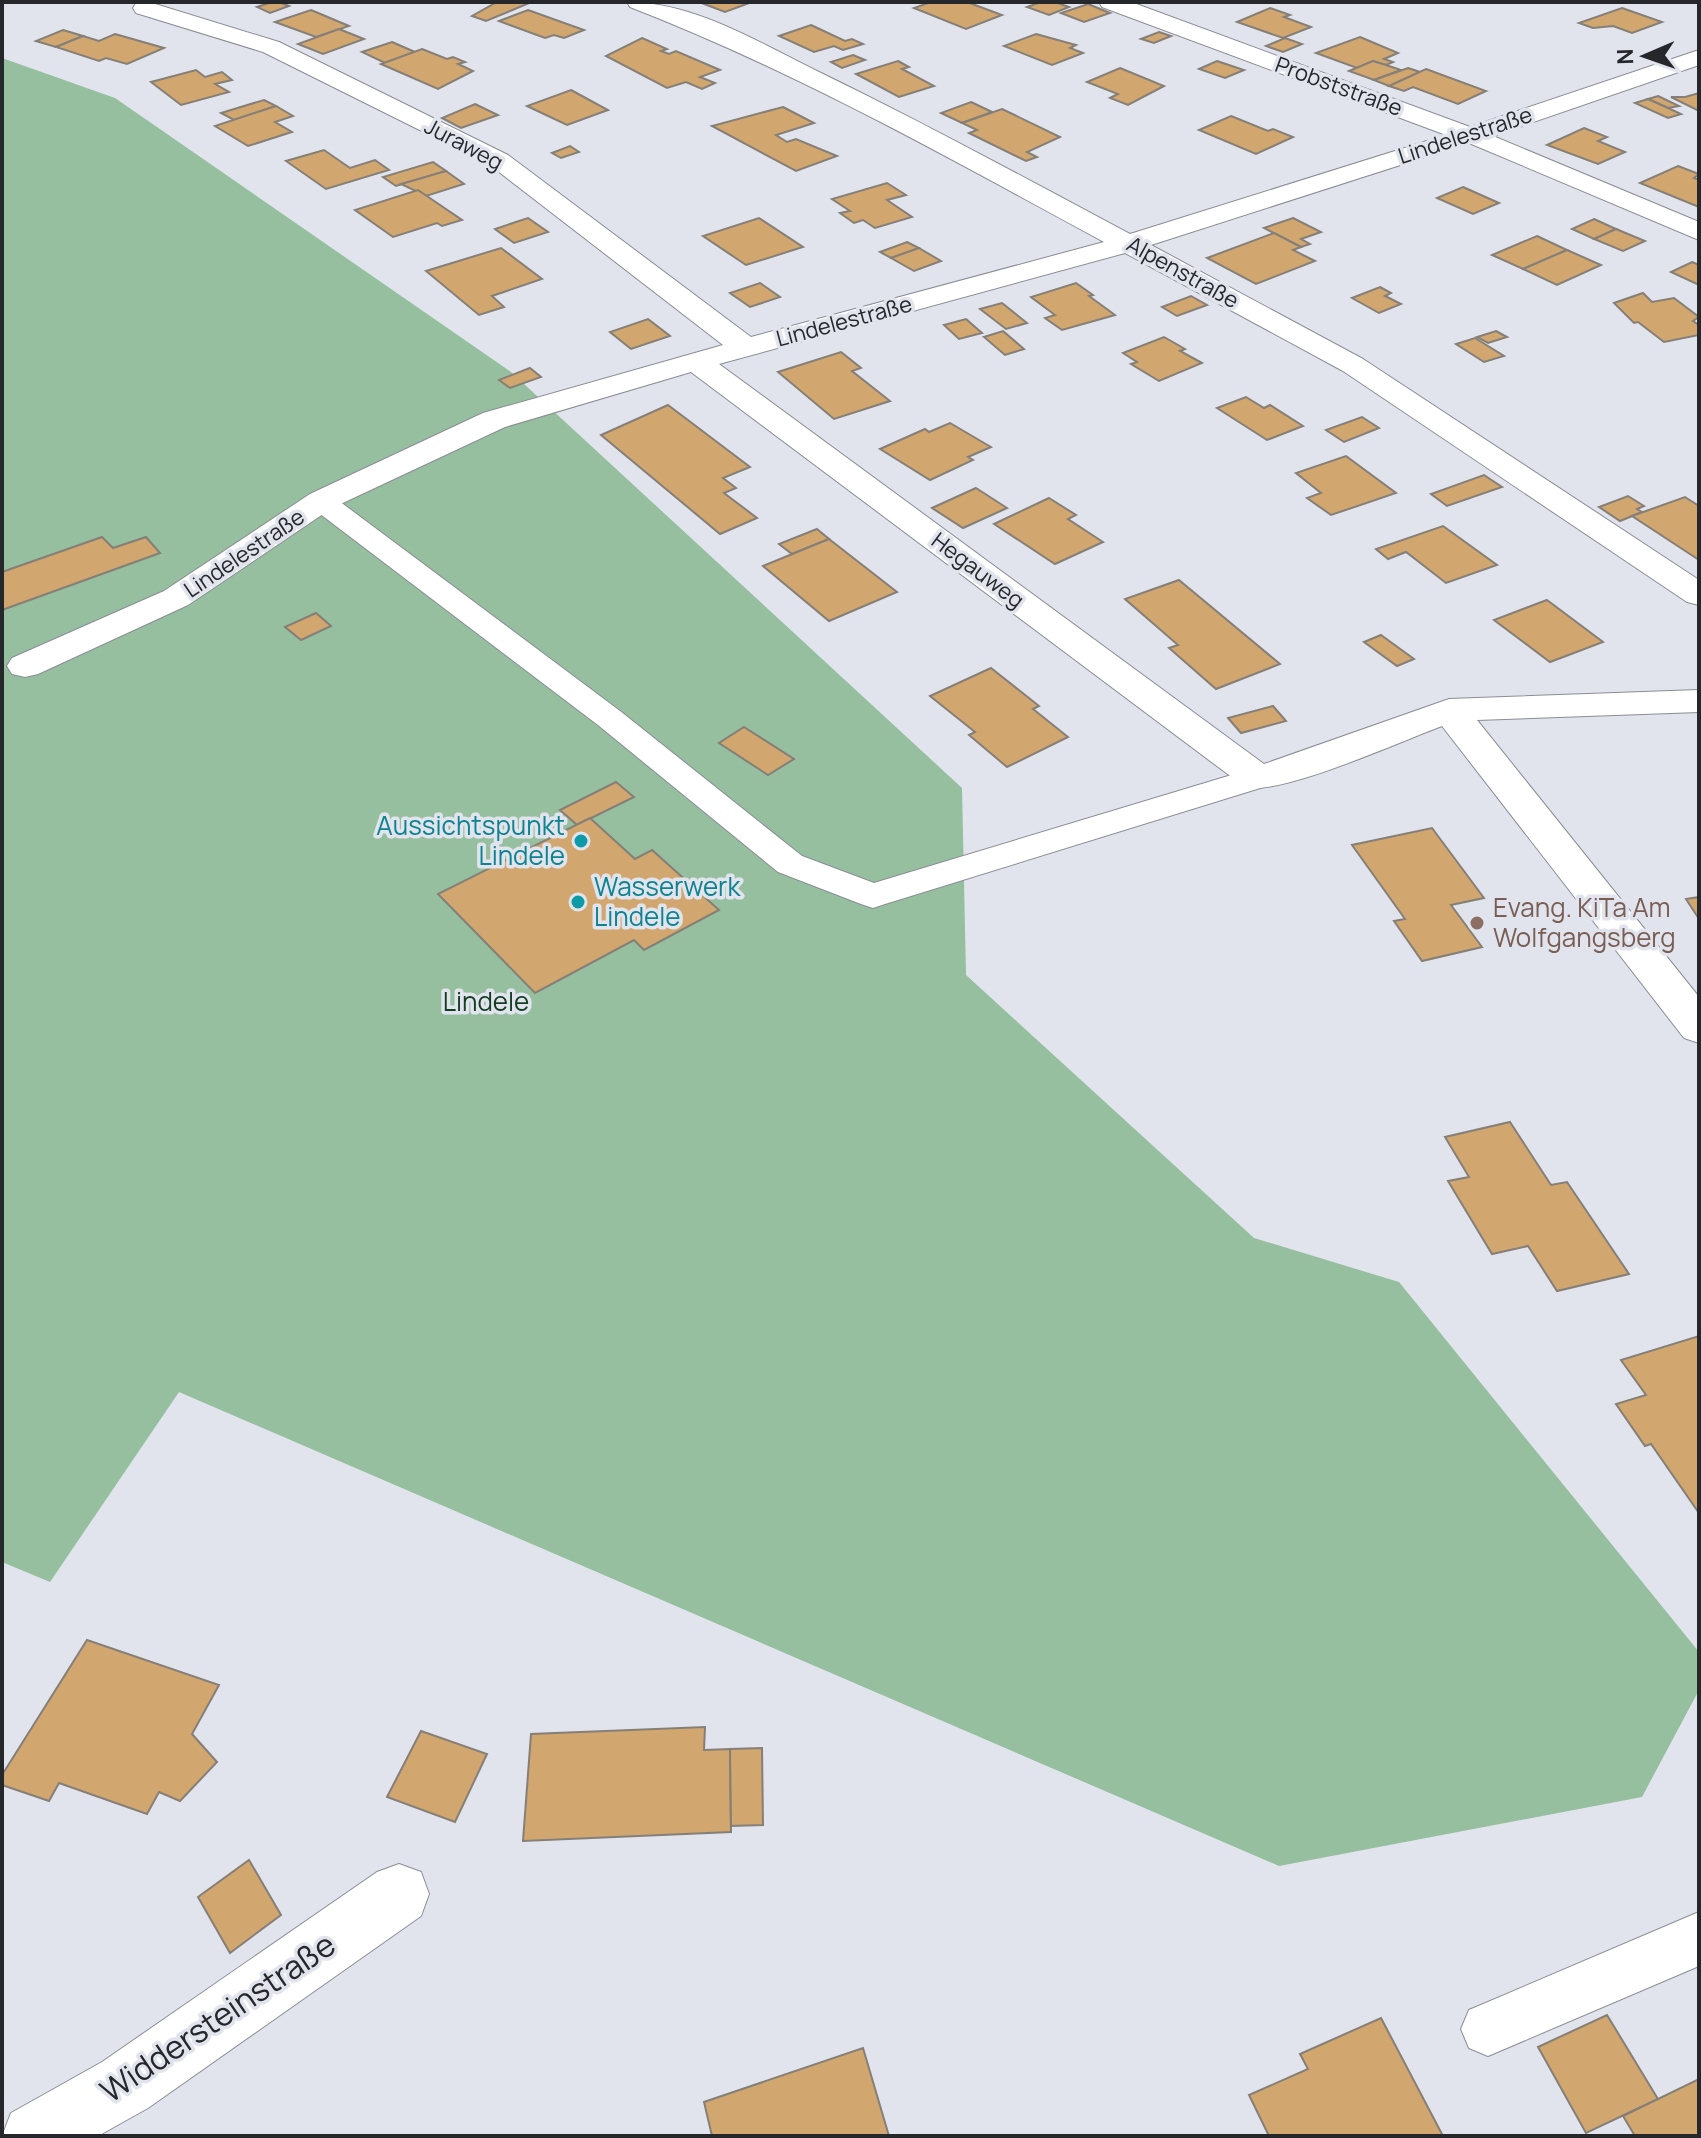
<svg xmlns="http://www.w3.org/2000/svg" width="1701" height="2138" font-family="Manrope,sans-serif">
	<rect width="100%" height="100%" fill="#e1e4ed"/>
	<!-- green -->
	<polygon fill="#95bf9e" points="2,58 115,98 511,372 962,788 966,975 1254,1238 1399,1282 1699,1652 1699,1690 1642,1797 1279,1866 179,1392 50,1582 2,1562"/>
	<!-- building -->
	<g fill="#d1a76f" stroke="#857f78" stroke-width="2">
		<polygon points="272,2 279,2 289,6 270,13 257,7"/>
		<polygon points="497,2 520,2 527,4 486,21 472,16"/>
		<polygon points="699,2 752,2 725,12"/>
		<polygon points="931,2 967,2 1002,15 966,29 914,8"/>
		<polygon points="1041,2 1055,2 1069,7 1049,15 1027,7"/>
		<polygon points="1088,4 1110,13 1084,22 1061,13"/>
		<polygon points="1270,8 1290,15 1284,17 1311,27 1283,38 1237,22"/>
		<polygon points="1622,8 1662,22 1632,33 1613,26 1593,28 1579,23"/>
		<polygon points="311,10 349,26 316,37 275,22"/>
		<polygon points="528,10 584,30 564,38 554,35 545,38 499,21"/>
		<polygon points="811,25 845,41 852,39 863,44 843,50 834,46 814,52 779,36"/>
		<polygon points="339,29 364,39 323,54 298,44"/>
		<polygon points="63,30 83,36 56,47 36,41"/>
		<polygon points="1159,32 1171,36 1154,43 1141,39"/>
		<polygon points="115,34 164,48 127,64 106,58 99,61 56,47 83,36 99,41"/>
		<polygon points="1036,34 1076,45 1070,48 1083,53 1052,65 1004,46"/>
		<polygon points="1360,37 1398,53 1384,59 1393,62 1386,65 1373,61 1357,68 1316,53"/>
		<polygon points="642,38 667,49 661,51 669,54 676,51 720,70 700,77 715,83 702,89 686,82 667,88 606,56"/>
		<polygon points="1285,38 1302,44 1283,52 1266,46"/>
		<polygon points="392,42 415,52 385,63 362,52"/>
		<polygon points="422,49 447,59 453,57 465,62 458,64 473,71 438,89 381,64"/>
		<polygon points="853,55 865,60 842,68 831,62"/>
		<polygon points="898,61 909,67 902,69 934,86 899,97 856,74"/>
		<polygon points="1217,61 1244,70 1225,78 1199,69"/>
		<polygon points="1373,61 1386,65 1401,70 1374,80 1349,71"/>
		<polygon points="1120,68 1164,86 1128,105 1110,98 1118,94 1087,82"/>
		<polygon points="1408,68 1420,72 1389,86 1374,80"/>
		<polygon points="1426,69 1486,91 1458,104 1413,87 1404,91 1389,86"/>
		<polygon points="196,70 205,77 222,72 232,80 215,84 229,92 181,105 151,82"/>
		<polygon points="571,90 608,110 567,125 527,106"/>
		<polygon points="1699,93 1699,111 1671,97 1685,97"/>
		<polygon points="1658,96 1679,106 1668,108 1648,99"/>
		<polygon points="1648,99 1668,108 1681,114 1668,118 1635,103"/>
		<polygon points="264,100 276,106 234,120 221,113"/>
		<polygon points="971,102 992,112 962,123 941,113"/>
		<polygon points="475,104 498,115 461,128 442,118"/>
		<polygon points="276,106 293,116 275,122 292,132 248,146 215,126"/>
		<polygon points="783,107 814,123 776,135 787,142 796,139 837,156 796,171 712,126"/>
		<polygon points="1002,109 1060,137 1027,152 1037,157 1026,161 969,133 977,130 962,123"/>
		<polygon points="1231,116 1268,131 1273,129 1293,137 1256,154 1199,130"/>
		<polygon points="1584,128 1607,137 1598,141 1625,152 1598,164 1547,145"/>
		<polygon points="570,146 579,152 561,158 552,153"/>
		<polygon points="324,150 350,168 375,160 389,170 326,189 286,161"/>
		<polygon points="433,162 446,171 396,186 383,177"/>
		<polygon points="1678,166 1699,174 1694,178 1699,180 1699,207 1640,183"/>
		<polygon points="446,171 464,184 426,196 401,184"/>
		<polygon points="887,183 906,195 887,200 912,217 875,228 863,220 854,223 840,213 850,211 832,199"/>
		<polygon points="1463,187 1499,203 1473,214 1437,198"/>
		<polygon points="418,190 462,220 442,226 437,223 393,237 355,210"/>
		<polygon points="528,218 548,232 514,243 495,229"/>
		<polygon points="759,218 803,247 746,265 703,236"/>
		<polygon points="1293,218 1321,232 1301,239 1310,244 1301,247 1264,228"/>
		<polygon points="1594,219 1616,229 1594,239 1572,229"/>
		<polygon points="1616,229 1645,241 1623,251 1594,239"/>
		<polygon points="1274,233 1301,247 1293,250 1315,261 1256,284 1207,258"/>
		<polygon points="1537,236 1567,250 1523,269 1492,255"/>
		<polygon points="907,242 919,248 891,258 880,252"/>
		<polygon points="501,248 542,279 492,296 504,307 479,315 426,271"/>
		<polygon points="919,248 941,261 914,271 891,258"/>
		<polygon points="1567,250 1601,265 1557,285 1523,269"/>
		<polygon points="1692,262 1699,265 1699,285 1671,272"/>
		<polygon points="760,283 780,297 750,307 730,293"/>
		<polygon points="1076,283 1093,295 1089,296 1115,315 1062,330 1045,318 1055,315 1031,297"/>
		<polygon points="1380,287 1391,293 1385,296 1401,304 1379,313 1352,298"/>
		<polygon points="1643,293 1652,302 1674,298 1699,317 1693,321 1699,325 1699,335 1664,342 1638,322 1634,323 1614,303"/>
		<polygon points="1191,296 1207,305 1177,316 1162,307"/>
		<polygon points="1002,303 1027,323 1006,329 980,309"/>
		<polygon points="648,319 670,336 631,349 610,332"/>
		<polygon points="966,319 982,333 959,339 944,325"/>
		<polygon points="1003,331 1024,349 1005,355 984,337"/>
		<polygon points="1496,331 1507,337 1488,343 1477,337"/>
		<polygon points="1164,337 1185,349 1180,351 1202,363 1159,381 1131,364 1137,362 1123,353"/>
		<polygon points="1475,338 1504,356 1484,362 1456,344"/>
		<polygon points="841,352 861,368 852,371 890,401 834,419 778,372"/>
		<polygon points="530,368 541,377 510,388 499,380"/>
		<polygon points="1246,397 1264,408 1270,405 1303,426 1267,440 1217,408"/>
		<polygon points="668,405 750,467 723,478 736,488 724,493 757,518 720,534 601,435"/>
		<polygon points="1362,417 1379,428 1344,442 1326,430"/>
		<polygon points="950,423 991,447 968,457 973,460 930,480 880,449 925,429 929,432"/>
		<polygon points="1346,456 1396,493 1331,515 1307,498 1321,493 1296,473"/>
		<polygon points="1484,475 1502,487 1447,506 1431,494"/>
		<polygon points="976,488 1007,508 963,528 932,508"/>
		<polygon points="1628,496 1644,506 1637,509 1642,512 1620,521 1599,507"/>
		<polygon points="1685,497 1699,506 1699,560 1632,516"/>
		<polygon points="1049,498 1076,515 1068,519 1103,542 1055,564 994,524"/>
		<polygon points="1443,526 1497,565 1446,583 1406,552 1388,559 1376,549"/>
		<polygon points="817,529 829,539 792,554 779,544"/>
		<polygon points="102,537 113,548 146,537 160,553 2,610 2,572"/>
		<polygon points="829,539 897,592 829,621 763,566"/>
		<polygon points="1179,580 1280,664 1216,689 1169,648 1178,645 1125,599"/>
		<polygon points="1547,600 1603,642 1550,662 1494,620"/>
		<polygon points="316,613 331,626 301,640 285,627"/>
		<polygon points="1381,635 1414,659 1397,666 1364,642"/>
		<polygon points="991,668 1039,706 1033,709 1068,737 1007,767 969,735 975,732 930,696"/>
		<polygon points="1273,706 1286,721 1241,733 1228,718"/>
		<polygon points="744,727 794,759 768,775 719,743"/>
		<polygon points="616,782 634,797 577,825 560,810"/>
		<polygon points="590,818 635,859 652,850 719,910 644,950 634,940 535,993 438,894"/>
		<polygon points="1432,828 1484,898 1451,905 1482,947 1422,961 1394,921 1405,919 1352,845"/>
		<polygon points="1699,897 1699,919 1686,899"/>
		<polygon points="1510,1122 1551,1185 1567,1182 1629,1274 1557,1291 1528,1246 1492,1254 1448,1181 1469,1177 1445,1137"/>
		<polygon points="1699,1336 1699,1513 1651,1444 1645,1446 1616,1404 1646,1395 1621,1360"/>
		<polygon points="87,1640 219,1685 192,1734 217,1762 180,1801 159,1792 147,1814 59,1783 49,1801 2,1785 2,1775"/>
		<polygon points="705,1727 704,1750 730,1749 731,1832 523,1841 531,1734"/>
		<polygon points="421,1731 487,1754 455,1822 387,1797"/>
		<polygon points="762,1748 763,1825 731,1826 730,1749"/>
		<polygon points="249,1860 281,1915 230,1953 198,1897"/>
		<polygon points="1607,2015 1658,2099 1586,2133 1538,2047"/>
		<polygon points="1381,2018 1443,2136 1269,2136 1249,2095 1308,2069 1300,2054"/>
		<polygon points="863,2048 889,2136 712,2136 704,2102"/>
		<polygon points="1699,2079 1699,2136 1635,2136 1623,2116"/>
	</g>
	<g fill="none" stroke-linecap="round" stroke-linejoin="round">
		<defs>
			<g id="service">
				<polygon points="321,493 331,495 620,711 802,856 874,883 1258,767 1270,771 1274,778 1270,785 885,904 873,908 861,904 778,872 598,725 311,507 307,501 311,495"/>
				<polygon points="1699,1912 1699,1966 1488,2056 1469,2048 1461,2029 1469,2010"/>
			</g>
			<g id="minor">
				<path d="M 627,2 C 694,2 760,43 819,72 C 924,123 1027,179 1130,234 L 1446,135 L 1102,7 L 1099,2 L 1131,2 L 1470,127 L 1699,50 L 1699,65 L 1493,136 L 1699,222 L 1699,240 L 1469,143 L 1151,245 L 1363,359 L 1699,580 L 1699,605 L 1687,602 L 1343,371 L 1125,253 L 719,364 L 1264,764 L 1449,699 L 1699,690 L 1699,712 L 1477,720 L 1699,997 L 1699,1043 L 1684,1038 L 1442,726 C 1401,741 1281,796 1245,787 L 691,372 L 505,427 L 332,508 L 188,605 L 38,674 L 25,677 L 12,674 L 7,666 L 12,658 L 164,591 L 310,494 L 483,413 L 723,345 L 490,165 L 263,52 L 136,13 L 133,8 L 136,3 L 152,3 L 279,42 L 508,155 L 751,337 L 1104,242 C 949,158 795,71 630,7 Z"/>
				<polygon points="399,1864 421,1872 429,1894 421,1916 148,2108 98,2136 2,2136 11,2113 102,2062 377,1872"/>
			</g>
		</defs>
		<!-- service casing -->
		<use href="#service" stroke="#8b8d95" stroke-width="2"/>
		<!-- minor casing -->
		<use href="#minor" stroke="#8b8d95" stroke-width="2"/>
		<!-- service -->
		<use href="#service" fill="#fff" fill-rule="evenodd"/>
		<!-- minor -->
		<use href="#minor" fill="#fff" fill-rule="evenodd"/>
	</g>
	<!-- markers -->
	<g fill="#0f9aa8" stroke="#e1e4ed" stroke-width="3">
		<circle cx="581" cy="841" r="8"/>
		<circle cx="578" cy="902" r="8"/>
	</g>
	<circle fill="#8d6e63" stroke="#e1e4ed" stroke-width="3" cx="1477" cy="923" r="8"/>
	<g text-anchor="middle" stroke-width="7" stroke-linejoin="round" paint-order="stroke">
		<!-- far-street labels -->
		<g font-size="22" fill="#26272b" stroke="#e1e4ed">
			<text transform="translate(1339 86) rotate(20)" y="8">Probststraße</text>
			<text transform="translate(1465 135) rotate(-18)" y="8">Lindelestraße</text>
			<text transform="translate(464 144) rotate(28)" y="8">Juraweg</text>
			<text transform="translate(1183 272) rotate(29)" y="8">Alpenstraße</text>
			<text transform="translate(844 321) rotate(-15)" y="8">Lindelestraße</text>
			<text transform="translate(244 553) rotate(-34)" y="8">Lindelestraße</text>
			<text transform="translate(978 570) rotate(37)" y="8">Hegauweg</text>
		</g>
		<!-- culture labels -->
		<g font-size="26" fill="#0d838f" stroke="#e1e4ed" text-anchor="end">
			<text x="565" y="835">Aussichtspunkt<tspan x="565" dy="30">Lindele</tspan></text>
			<text x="594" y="896" text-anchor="start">Wasserwerk<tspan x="594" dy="30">Lindele</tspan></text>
		</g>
		<!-- education labels -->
		<g font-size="26" fill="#785e54" stroke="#e1e4ed" text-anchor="start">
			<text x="1493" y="917">Evang. KiTa Am<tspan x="1493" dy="30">Wolfgangsberg</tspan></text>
		</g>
		<!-- park labels -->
		<g font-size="26" fill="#123d1f" stroke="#e1e4ed">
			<text x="486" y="1011">Lindele</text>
		</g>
		<!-- near-street labels -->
		<g font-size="32" fill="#26272b" stroke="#e1e4ed">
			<text transform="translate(218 2018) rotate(-34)" y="11">Widdersteinstraße</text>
		</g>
	</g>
	<!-- border -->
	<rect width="1701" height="2138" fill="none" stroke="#26272b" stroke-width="8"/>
	<!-- north arrow -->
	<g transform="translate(1645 56) rotate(268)" stroke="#e1e4ed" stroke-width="6" paint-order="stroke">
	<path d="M0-6L14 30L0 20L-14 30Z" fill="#26272b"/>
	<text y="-12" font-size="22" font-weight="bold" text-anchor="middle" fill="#26272b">N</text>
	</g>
</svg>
